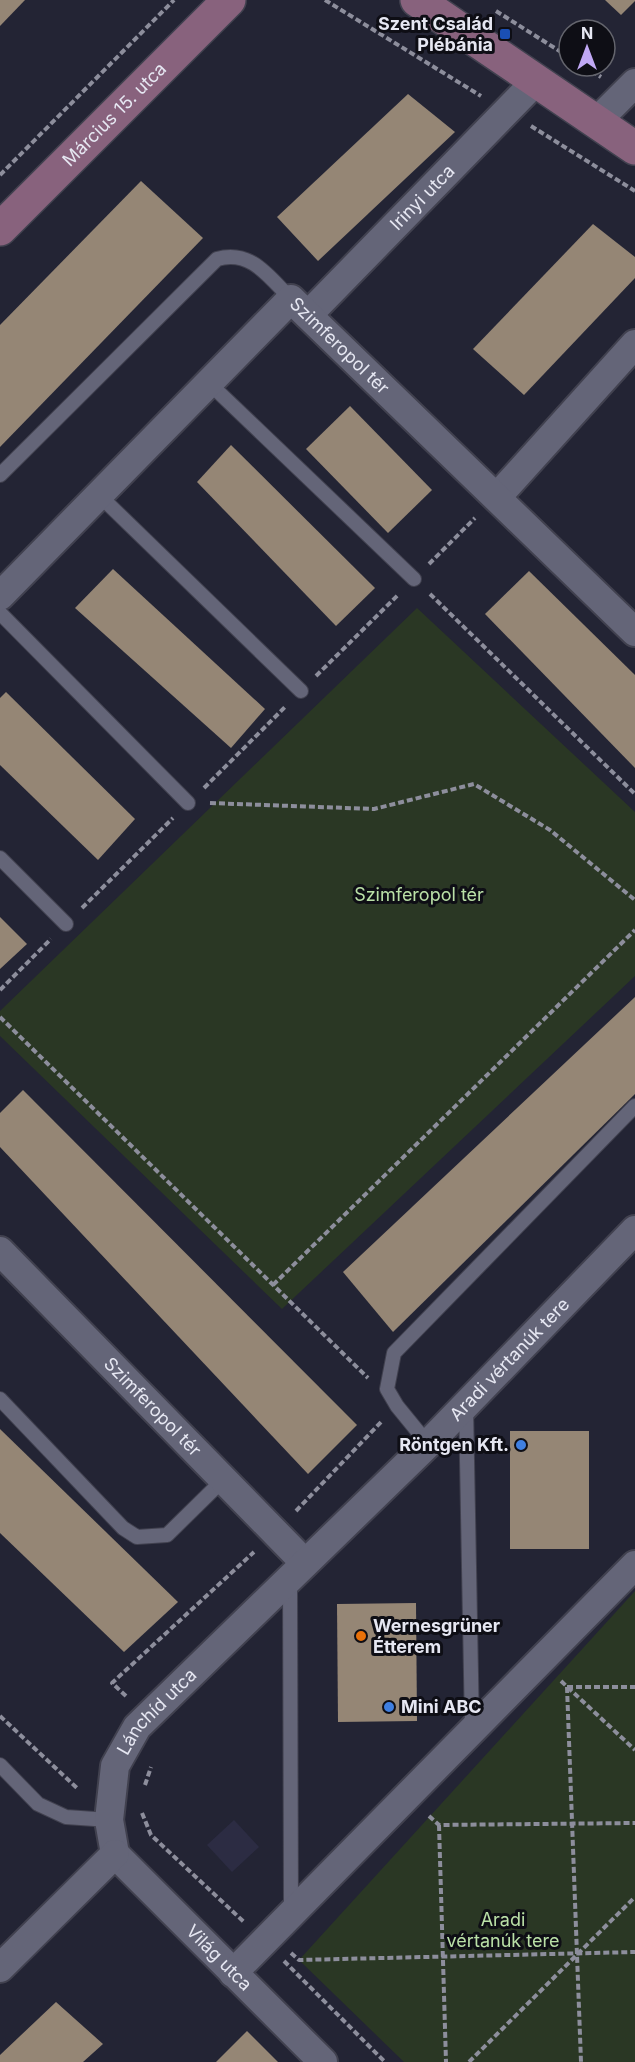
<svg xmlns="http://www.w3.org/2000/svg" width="635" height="2062" font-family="Inter,sans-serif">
	<rect width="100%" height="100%" fill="#232434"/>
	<!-- built -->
	<polygon fill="#2c2c43" points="234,1820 259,1847 232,1872 207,1845"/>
	<!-- green -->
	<g fill="#2a3724">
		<polygon points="417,608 635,812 635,976 282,1309 0,1036 0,1011"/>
		<polygon points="635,1591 635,2062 404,2062 299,1960"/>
	</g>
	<!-- building -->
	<g fill="#958675">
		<polygon points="0,0 25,0 0,26"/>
		<polygon points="605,0 635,0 635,1 621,15"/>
		<polygon points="408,94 455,132 318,261 277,217"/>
		<polygon points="141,181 203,238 0,447 0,325"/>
		<polygon points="593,224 635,257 635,278 524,395 473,349"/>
		<polygon points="350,406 432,490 388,533 306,449"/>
		<polygon points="231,445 375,588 336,626 197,482"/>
		<polygon points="113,569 265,709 231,748 75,608"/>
		<polygon points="529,571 635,675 635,768 485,614"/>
		<polygon points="6,692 135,819 98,860 0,765 0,698"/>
		<polygon points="0,917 27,944 0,969"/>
		<polygon points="635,997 635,1094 393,1332 343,1272"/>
		<polygon points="23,1090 357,1425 308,1474 0,1147 0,1113"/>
		<polygon points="0,1429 178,1602 124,1652 0,1533"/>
		<rect x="510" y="1431" width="79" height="118"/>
		<polygon points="416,1603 417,1721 338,1722 337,1604"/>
		<polygon points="56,2002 103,2044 83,2062 0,2062 0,2055"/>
		<polygon points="247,2031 278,2062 216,2062"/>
	</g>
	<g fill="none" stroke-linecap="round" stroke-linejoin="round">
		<defs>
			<g id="lane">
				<polyline points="209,383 414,579"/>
				<path d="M 0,475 L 217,259 C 251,249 269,277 291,299"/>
				<polyline points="99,495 301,691"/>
				<polyline points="0,613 188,803"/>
				<polyline points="0,858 66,924"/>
				<polyline points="0,1399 123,1528 137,1537 167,1535 224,1479"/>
				<polyline points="466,1406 472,1728"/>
				<polyline points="428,1444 397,1406 387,1389 394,1353 635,1106"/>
				<polyline points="290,1580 291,1912"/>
				<polyline points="0,1765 38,1804 66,1817 109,1820"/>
			</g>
			<g id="street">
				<polyline points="596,122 635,83"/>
				<path id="s1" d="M 308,315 L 537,80"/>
				<polyline points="497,497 635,344"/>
				<path id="s2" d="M 0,596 L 291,299 L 635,632"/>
				<path id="s3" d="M 0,1251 L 305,1563"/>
				<path id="s4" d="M 115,1854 L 109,1820 L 115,1766 L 137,1727 L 428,1444 L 635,1230"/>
				<path id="s5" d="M 115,1854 L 323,2062"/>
				<polyline points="0,1968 115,1854"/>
				<polyline points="233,1973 635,1565"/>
			</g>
			<g id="secondary">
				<polyline points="417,0 635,148"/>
				<path id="s6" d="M 0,229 L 229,0"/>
			</g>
		</defs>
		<!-- lane casing -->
		<use href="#lane" stroke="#41414f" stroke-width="16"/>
		<!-- street casing -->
		<use href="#street" stroke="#41414f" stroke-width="32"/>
		<!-- secondary casing -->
		<use href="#secondary" stroke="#41414f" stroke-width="36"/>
		<!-- path -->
		<g stroke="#8d8e9c" stroke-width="4" stroke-dasharray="6 3" stroke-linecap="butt">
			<polyline points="325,0 481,96"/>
			<polyline points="496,11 569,57"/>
			<polyline points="584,66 601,77"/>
			<polyline points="531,126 635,191"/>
			<polyline points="0,175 174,0"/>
			<polyline points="429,564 475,518"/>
			<polyline points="430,594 635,794"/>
			<polyline points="316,676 399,594"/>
			<polyline points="204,788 286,706"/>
			<polyline points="210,803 374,809 474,784 550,830 635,900"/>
			<polyline points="82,908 173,818"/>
			<polyline points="0,990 51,939"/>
			<polyline points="0,1017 368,1378"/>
			<polyline points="273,1285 635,930"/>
			<polyline points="296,1511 382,1421"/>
			<polyline points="561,1681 635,1750"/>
			<polyline points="567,1687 581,2062"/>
			<polyline points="567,1687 635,1687"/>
			<polyline points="126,1696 112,1683 254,1552"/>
			<polyline points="0,1716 78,1789"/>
			<polyline points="145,1785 151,1767"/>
			<polyline points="142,1813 151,1835 244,1922"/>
			<polyline points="429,1816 439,1825 635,1823"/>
			<polyline points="439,1825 446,2062"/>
			<polyline points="291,1953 299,1960 635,1952"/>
			<polyline points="284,1961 385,2062"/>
			<polyline points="469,2062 635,1897"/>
		</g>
		<!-- lane -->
		<use href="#lane" stroke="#646578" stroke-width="14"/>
		<!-- street -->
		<use href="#street" stroke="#646578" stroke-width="28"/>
		<!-- secondary -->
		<use href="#secondary" stroke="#88627d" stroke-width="33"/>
	</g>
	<!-- markers -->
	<rect fill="#1a4fb4" stroke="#0e0e15" stroke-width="2" x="499" y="28" width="12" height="12" rx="3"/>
	<g fill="#3f7fe0" stroke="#0e0e15" stroke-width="2">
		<circle cx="521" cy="1445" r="6"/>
		<circle cx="389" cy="1707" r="6"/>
	</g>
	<circle fill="#e8710a" stroke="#0e0e15" stroke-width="2" cx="361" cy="1636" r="6"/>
	<g text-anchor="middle" stroke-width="6" stroke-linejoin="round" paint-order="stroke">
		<!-- poi labels -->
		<g font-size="18" font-weight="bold" fill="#e6e7f2" stroke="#0e0e15" text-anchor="end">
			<text x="493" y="30">Szent Család<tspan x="493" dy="21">Plébánia</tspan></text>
			<text x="509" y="1451">Röntgen Kft.</text>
			<text x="373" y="1632" text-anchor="start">Wernesgrüner<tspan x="373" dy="21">Étterem</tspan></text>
			<text x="401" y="1713" text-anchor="start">Mini ABC</text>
		</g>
		<!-- street labels -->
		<g font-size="18" fill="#e6e7f2" stroke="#0e0e15">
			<text dy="6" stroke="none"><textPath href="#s6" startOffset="162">Március 15. utca</textPath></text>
			<text dy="6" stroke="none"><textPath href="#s1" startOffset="164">Irinyi utca</textPath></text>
			<text dy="6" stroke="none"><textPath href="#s2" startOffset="483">Szimferopol tér</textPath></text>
			<text dy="6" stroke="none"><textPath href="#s4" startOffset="657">Aradi vértanúk tere</textPath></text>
			<text dy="6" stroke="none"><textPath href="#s3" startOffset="218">Szimferopol tér</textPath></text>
			<text dy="6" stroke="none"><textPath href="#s4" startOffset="158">Lánchíd utca</textPath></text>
			<text dy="6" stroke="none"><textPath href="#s5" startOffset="147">Világ utca</textPath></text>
		</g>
		<!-- park labels -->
		<g font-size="18" fill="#bae0a7" stroke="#0e0e15">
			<text x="419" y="901">Szimferopol tér</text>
			<text x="503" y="1926">Aradi<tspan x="503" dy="21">vértanúk tere</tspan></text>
		</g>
	</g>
	<!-- north arrow -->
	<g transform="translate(587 48)"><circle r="28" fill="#0e0e15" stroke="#64656d" stroke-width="1.5"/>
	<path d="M0-4.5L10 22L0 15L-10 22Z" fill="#c0a8f4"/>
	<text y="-9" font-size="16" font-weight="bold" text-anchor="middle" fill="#e6e7f2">N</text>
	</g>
</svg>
